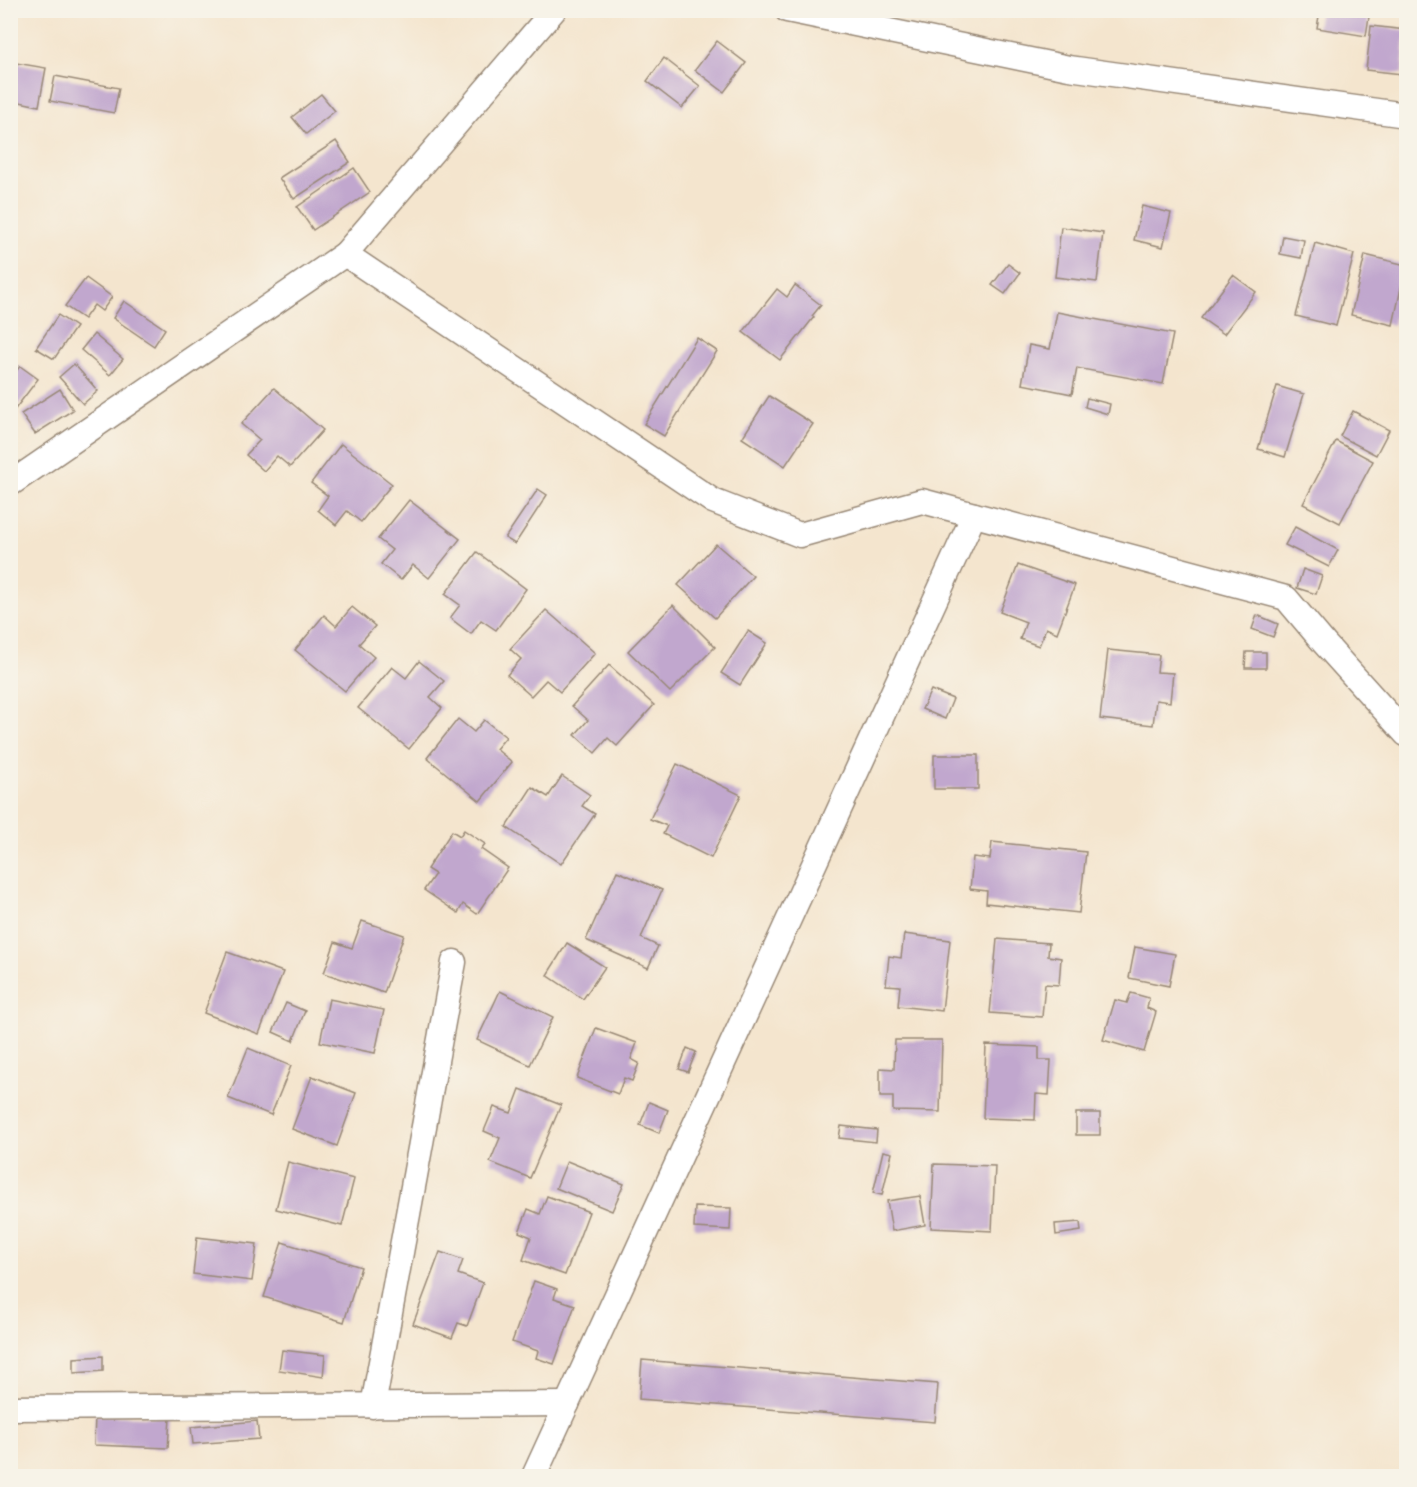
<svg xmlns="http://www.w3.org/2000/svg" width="1417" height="1487" font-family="Alegreya,serif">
	<rect width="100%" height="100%" fill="#f7f3e8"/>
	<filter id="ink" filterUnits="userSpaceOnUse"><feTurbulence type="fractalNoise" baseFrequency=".0167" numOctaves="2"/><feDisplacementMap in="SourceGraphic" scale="12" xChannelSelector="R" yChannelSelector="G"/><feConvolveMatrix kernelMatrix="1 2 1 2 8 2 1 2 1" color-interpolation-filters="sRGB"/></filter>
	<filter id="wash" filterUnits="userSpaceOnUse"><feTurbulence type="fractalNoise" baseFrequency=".008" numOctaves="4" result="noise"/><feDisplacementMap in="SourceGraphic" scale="24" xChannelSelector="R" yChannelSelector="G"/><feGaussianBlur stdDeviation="1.35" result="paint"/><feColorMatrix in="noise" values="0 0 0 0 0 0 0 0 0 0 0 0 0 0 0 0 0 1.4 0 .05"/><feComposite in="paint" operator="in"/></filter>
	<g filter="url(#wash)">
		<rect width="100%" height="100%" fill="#f4e5ce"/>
		<g id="blocks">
			<!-- building -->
			<g fill="#c1a7ce">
				<polygon points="1320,10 1370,10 1366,36 1317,28"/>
				<polygon points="1371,26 1406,30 1402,74 1366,70"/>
				<polygon points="717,41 746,63 724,92 695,70"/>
				<polygon points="664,58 700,86 682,108 647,81"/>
				<polygon points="10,62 46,68 39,106 10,100"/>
				<polygon points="55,76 119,88 114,113 50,101"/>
				<polygon points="321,94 335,111 306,134 292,117"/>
				<polygon points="336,141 350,162 294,199 279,178"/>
				<polygon points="354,168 370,192 313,230 297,207"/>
				<polygon points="1142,206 1171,213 1163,247 1134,240"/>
				<polygon points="1061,227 1103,233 1097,282 1055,277"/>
				<polygon points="1283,236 1304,240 1301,258 1280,254"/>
				<polygon points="1315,243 1354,254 1336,326 1296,316"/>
				<polygon points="1365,255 1406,265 1393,325 1351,315"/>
				<polygon points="1008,264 1020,273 1005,294 992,285"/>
				<polygon points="1233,275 1256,292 1224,334 1201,318"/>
				<polygon points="86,278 112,297 102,311 94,305 84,319 65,306"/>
				<polygon points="795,285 821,305 812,316 814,317 780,360 743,332 777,289 787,297"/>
				<polygon points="124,301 165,329 154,346 113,318"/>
				<polygon points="1057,312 1173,334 1163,384 1077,368 1072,394 1022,384 1029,345 1050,349"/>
				<polygon points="58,315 76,327 54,359 36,348"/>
				<polygon points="94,334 123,359 110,375 81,350"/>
				<polygon points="697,338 717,351 664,436 644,424"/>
				<polygon points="74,364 98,391 83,404 59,377"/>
				<polygon points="20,366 38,379 12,413 10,412 10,380"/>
				<polygon points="1277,386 1304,394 1285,457 1258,449"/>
				<polygon points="274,388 323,430 290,467 277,456 264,471 246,455 260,440 241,424"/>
				<polygon points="60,389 73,410 35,434 21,414"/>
				<polygon points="769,396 813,424 785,466 742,438"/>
				<polygon points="1087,398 1110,404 1108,414 1085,407"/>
				<polygon points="1353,411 1389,430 1376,455 1340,436"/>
				<polygon points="1336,441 1373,461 1340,523 1303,504"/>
				<polygon points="341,444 392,484 361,522 347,511 336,525 318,510 328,496 311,483"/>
				<polygon points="538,489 547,495 515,544 505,538"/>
				<polygon points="409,500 460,539 429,578 413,565 401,580 381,564 392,550 378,539"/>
				<polygon points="1295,527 1338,550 1329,567 1285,545"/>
				<polygon points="716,544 753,576 715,618 678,585"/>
				<polygon points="477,552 526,589 496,630 481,620 471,634 450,618 460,605 445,594"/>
				<polygon points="1018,565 1075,585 1057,633 1046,628 1039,646 1020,639 1026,622 1000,612"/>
				<polygon points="1303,569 1322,576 1316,594 1297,588"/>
				<polygon points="673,605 715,647 670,692 628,651"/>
				<polygon points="352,607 375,626 359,644 374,657 345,691 295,650 324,615 336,626"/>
				<polygon points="546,610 595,653 560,692 546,680 531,696 507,675 521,659 510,649"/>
				<polygon points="1257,615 1278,624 1273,637 1252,629"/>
				<polygon points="748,631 767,643 740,685 721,673"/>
				<polygon points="1108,650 1159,655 1157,672 1173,673 1170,702 1156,700 1153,725 1100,719"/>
				<polygon points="1246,652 1266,652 1266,668 1245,668"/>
				<polygon points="419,661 444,681 430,697 442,708 409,749 358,708 392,667 406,678"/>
				<polygon points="609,665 654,705 617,746 608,738 595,753 575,735 588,720 572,706"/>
				<polygon points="931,690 953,699 945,719 922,709"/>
				<polygon points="458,719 474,732 484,720 506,737 496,749 512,762 480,801 427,758"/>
				<rect x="934" y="755" width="44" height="34"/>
				<polygon points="677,764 741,795 711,858 663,834 667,826 650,819"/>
				<polygon points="562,776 590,795 582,806 595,814 561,864 506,827 532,787 548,797"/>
				<polygon points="464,830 485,844 481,849 508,868 477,914 463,904 458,913 424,890 435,874 427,869 452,831 460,836"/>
				<polygon points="992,842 1086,852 1079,913 986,903 987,891 970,889 973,857 990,859"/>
				<polygon points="617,871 662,890 641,938 658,946 648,968 586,940"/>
				<polygon points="362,921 404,935 384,993 324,973 335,942 352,948"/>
				<polygon points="904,934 950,940 942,1011 898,1006 900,986 886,985 889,956 901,958"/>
				<polygon points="997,939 1049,943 1048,956 1061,958 1059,985 1045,984 1042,1017 990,1013"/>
				<polygon points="567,943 605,967 583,999 547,975"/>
				<polygon points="1135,947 1175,954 1169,986 1129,978"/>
				<polygon points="227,952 283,972 259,1034 204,1013"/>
				<polygon points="500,991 553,1017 530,1065 477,1040"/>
				<polygon points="1131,993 1149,998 1147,1008 1156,1012 1144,1052 1103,1040 1115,1000 1127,1003"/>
				<polygon points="329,999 384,1010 375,1053 320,1042"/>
				<polygon points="286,1003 305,1011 293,1041 273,1032"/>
				<polygon points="596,1028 637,1043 631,1059 639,1063 632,1081 624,1078 618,1094 577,1078"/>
				<polygon points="895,1040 942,1040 940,1112 893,1111 893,1097 880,1097 880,1068 894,1069"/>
				<polygon points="986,1045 1039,1047 1039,1060 1051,1060 1049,1095 1036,1094 1035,1120 983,1118"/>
				<polygon points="248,1048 291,1066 271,1115 228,1098"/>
				<polygon points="687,1048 696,1052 688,1072 679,1069"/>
				<polygon points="312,1076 356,1093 337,1146 292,1129"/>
				<polygon points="520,1089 561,1105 530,1178 490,1162 500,1138 484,1131 494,1107 511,1113"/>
				<polygon points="649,1102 668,1110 659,1133 640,1125"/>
				<rect x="1076" y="1113" width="24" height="22"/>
				<polygon points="841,1126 877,1130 876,1142 839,1138"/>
				<polygon points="883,1151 892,1153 882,1195 873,1193"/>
				<polygon points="567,1161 624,1184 612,1211 556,1188"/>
				<polygon points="288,1162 354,1179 342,1226 276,1209"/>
				<polygon points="934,1164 995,1166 992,1231 931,1228"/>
				<polygon points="547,1196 589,1212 565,1275 523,1260 531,1237 519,1232 528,1209 540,1214"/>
				<polygon points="920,1196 925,1225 892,1231 887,1201"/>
				<polygon points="695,1207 731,1208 730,1230 694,1228"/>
				<polygon points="1080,1222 1081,1231 1056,1235 1055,1224"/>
				<polygon points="197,1237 257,1244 252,1281 193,1274"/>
				<polygon points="282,1242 361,1267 344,1322 264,1297"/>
				<polygon points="440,1252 463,1260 458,1274 483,1283 467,1326 458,1323 452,1338 413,1324"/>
				<polygon points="534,1281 557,1289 554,1298 575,1305 554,1364 536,1358 538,1351 512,1342"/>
				<polygon points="282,1350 325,1355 323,1377 279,1370"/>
				<polygon points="103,1356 103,1371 74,1373 74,1358"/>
				<polygon points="642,1360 938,1384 935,1422 639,1399"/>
				<polygon points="95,1415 170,1418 168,1448 94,1445"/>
				<polygon points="257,1421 259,1439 193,1444 191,1427"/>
			</g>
		</g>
	</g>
	<g filter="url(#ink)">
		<use href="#blocks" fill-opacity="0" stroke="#988876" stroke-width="1.5"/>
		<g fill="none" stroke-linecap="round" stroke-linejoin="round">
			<defs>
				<g id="street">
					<polyline points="554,10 345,254 713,501 800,535 922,501 1286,598 1324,643 1406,734"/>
					<polyline points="787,10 1069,68 1406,115"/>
					<polyline points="10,484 345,254"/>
					<polyline points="373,1406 454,962"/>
					<polyline points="10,1408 567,1404"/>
					<polyline points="534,1476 974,515"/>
				</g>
			</defs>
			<!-- street casing -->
			<use href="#street" stroke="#988876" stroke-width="27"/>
			<!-- street -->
			<use href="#street" stroke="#fff" stroke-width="24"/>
		</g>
	</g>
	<!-- margin -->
	<rect width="1417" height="1487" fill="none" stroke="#f7f3e8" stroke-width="36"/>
</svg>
